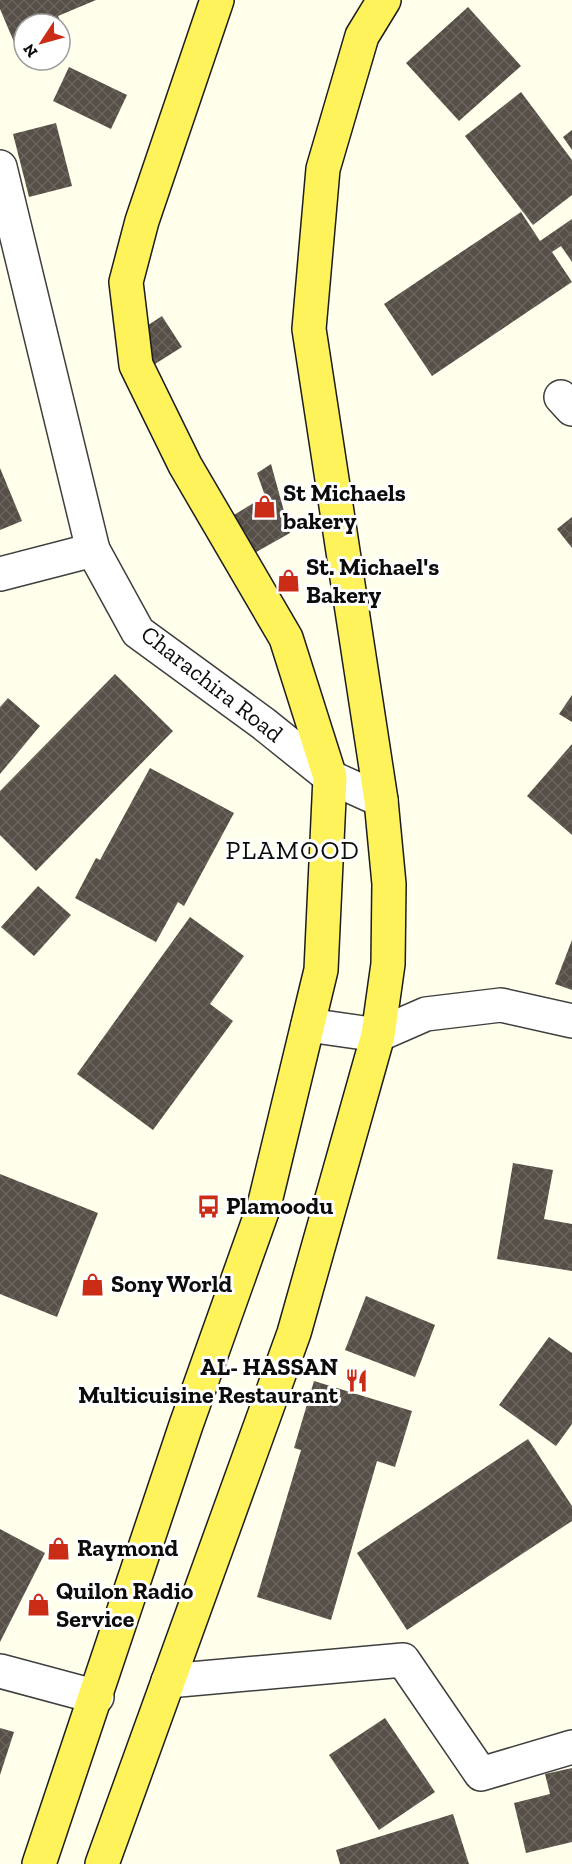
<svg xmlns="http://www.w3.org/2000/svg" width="572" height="1864" font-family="'Zilla Slab',serif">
	<defs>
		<pattern id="building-cross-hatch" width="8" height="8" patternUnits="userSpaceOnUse" patternTransform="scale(1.5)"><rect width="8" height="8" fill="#564f47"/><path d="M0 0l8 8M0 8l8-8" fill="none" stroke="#69645d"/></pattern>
	</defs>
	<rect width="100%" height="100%" fill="#ffffeb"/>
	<!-- building -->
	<g fill="url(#building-cross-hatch)">
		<polygon points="0,0 96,0 58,16 61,23 58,24 24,24 24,38 14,42 0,9"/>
		<polygon points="468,7 521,66 459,121 406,63"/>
		<polygon points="69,67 127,95 111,129 53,101"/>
		<polygon points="521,92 572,160 572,195 533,225 465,136"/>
		<polygon points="56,123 72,186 29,197 13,134"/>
		<polygon points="572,130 572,150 563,137"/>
		<polygon points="521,212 540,241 572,219 572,262 561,246 552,252 572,282 432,376 384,304"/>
		<polygon points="162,316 182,347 155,364 136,333"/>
		<polygon points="271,464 290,533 251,555 229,518 265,496 257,473"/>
		<polygon points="0,468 22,521 0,530"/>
		<polygon points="572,517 572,548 557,529"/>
		<polygon points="115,674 173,731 36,871 0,835 0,791"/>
		<polygon points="572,695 572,722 559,714"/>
		<polygon points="8,698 40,726 0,774 0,707"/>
		<polygon points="572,744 572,835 527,796"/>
		<polygon points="150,768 234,813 184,906 178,902 156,942 75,898 96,858 100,860"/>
		<polygon points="38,886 71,915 34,956 1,927"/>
		<polygon points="190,917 244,956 210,1004 233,1021 153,1130 77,1074"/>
		<polygon points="572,940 572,990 555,984"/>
		<polygon points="513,1163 553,1170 544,1219 572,1224 572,1271 497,1259"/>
		<polygon points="0,1174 98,1213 57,1317 0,1294"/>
		<polygon points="366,1296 435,1325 415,1377 345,1350"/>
		<polygon points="549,1337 572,1353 572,1424 556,1446 499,1405"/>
		<polygon points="314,1381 412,1411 395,1467 377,1461 331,1620 257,1597 301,1450 294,1448"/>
		<polygon points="528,1439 572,1506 572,1521 407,1630 357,1553"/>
		<polygon points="0,1529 45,1553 0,1642"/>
		<polygon points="385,1718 435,1792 379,1830 329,1755"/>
		<polygon points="0,1728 14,1732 0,1775"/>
		<polygon points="572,1768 572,1842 526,1853 514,1803 550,1794 545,1774"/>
		<polygon points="453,1814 469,1864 340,1864 336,1850"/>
	</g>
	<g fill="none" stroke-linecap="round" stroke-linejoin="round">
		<defs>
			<g id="minor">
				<polyline points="0,167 93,550"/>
				<polyline points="561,397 572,409"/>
				<polyline points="0,1671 97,1697"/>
				<polyline points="168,1681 403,1660 481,1774 572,1747"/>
			</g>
			<g id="tertiary">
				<polyline points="0,574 93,550 138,632 264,724 330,777 381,800"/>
				<polyline points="308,1025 378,1035 426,1014 501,1005 572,1021"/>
			</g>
			<g id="primary">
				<polyline points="39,1864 186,1425 264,1206 321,970 330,777 286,638 185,465 136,365 126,282 142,221 217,0"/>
				<polyline points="102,1864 294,1333 378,1035 388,964 389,884 381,800 309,329 323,169 362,36 384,0"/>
			</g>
		</defs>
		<!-- minor casing -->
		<use href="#minor" stroke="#3f3f3f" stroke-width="36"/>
		<!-- tertiary casing -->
		<use href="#tertiary" stroke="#3f3f3f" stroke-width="36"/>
		<!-- primary casing -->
		<use href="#primary" stroke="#1d1d1d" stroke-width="36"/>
		<!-- minor -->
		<use href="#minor" stroke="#fff" stroke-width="33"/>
		<!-- tertiary -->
		<use href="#tertiary" stroke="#fff" stroke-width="33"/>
		<!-- primary -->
		<use href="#primary" stroke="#fff35b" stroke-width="33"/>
	</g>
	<!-- icons -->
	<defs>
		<symbol id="shop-bare" viewBox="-9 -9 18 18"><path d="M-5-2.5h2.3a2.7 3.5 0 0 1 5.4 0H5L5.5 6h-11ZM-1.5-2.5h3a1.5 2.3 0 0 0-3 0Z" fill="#cb2c16" stroke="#fff" stroke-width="2.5" paint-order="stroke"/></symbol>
		<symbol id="bus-bare" viewBox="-9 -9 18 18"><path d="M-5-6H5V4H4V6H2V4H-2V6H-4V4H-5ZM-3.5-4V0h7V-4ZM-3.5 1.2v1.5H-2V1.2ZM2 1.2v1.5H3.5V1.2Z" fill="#cb2c16" stroke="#fff" stroke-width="2.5" paint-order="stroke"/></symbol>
		<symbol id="restaurant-bare" viewBox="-9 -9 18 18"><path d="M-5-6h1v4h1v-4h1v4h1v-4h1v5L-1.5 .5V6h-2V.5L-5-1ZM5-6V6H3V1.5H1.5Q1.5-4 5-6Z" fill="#cb2c16" stroke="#fff" stroke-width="2.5" paint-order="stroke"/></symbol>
	</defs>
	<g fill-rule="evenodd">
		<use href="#shop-bare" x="248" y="490" width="33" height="33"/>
		<use href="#shop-bare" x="272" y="564" width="33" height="33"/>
		<use href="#bus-bare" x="192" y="1190" width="33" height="33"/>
		<use href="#shop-bare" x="76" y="1268" width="33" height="33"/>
		<use href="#restaurant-bare" x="340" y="1364" width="33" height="33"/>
		<use href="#shop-bare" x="42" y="1532" width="33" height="33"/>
		<use href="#shop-bare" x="22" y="1588" width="33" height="33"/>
	</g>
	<g text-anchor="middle" stroke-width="6" stroke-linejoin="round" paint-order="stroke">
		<!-- poi labels -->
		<g font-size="24" font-weight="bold" fill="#0c0c0c" stroke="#fff" text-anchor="start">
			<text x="283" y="501">St Michaels<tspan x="283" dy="28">bakery</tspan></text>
			<text x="306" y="575">St. Michael's<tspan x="306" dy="28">Bakery</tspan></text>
			<text x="226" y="1214">Plamoodu</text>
			<text x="111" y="1292">Sony World</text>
			<text x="338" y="1375" text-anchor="end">AL- HASSAN<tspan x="338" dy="28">Multicuisine Restaurant</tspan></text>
			<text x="77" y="1556">Raymond</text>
			<text x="56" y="1599">Quilon Radio<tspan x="56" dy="28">Service</tspan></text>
		</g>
		<!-- street labels -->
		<g font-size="24" fill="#0c0c0c" stroke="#fff">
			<text transform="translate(212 684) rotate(38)" y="8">Charachira Road</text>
		</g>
		<!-- neighbourhood labels -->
		<g font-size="26" letter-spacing="1.5" fill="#0c0c0c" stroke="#fff">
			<text x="293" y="859">PLAMOOD</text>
		</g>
	</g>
	<!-- north arrow -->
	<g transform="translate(42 42) rotate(234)"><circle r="28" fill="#ffffff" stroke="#9e9e9e" stroke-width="1.5"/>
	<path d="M0-4.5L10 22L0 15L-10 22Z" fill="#cb2c16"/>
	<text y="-9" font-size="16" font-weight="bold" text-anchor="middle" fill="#0c0c0c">N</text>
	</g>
</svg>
